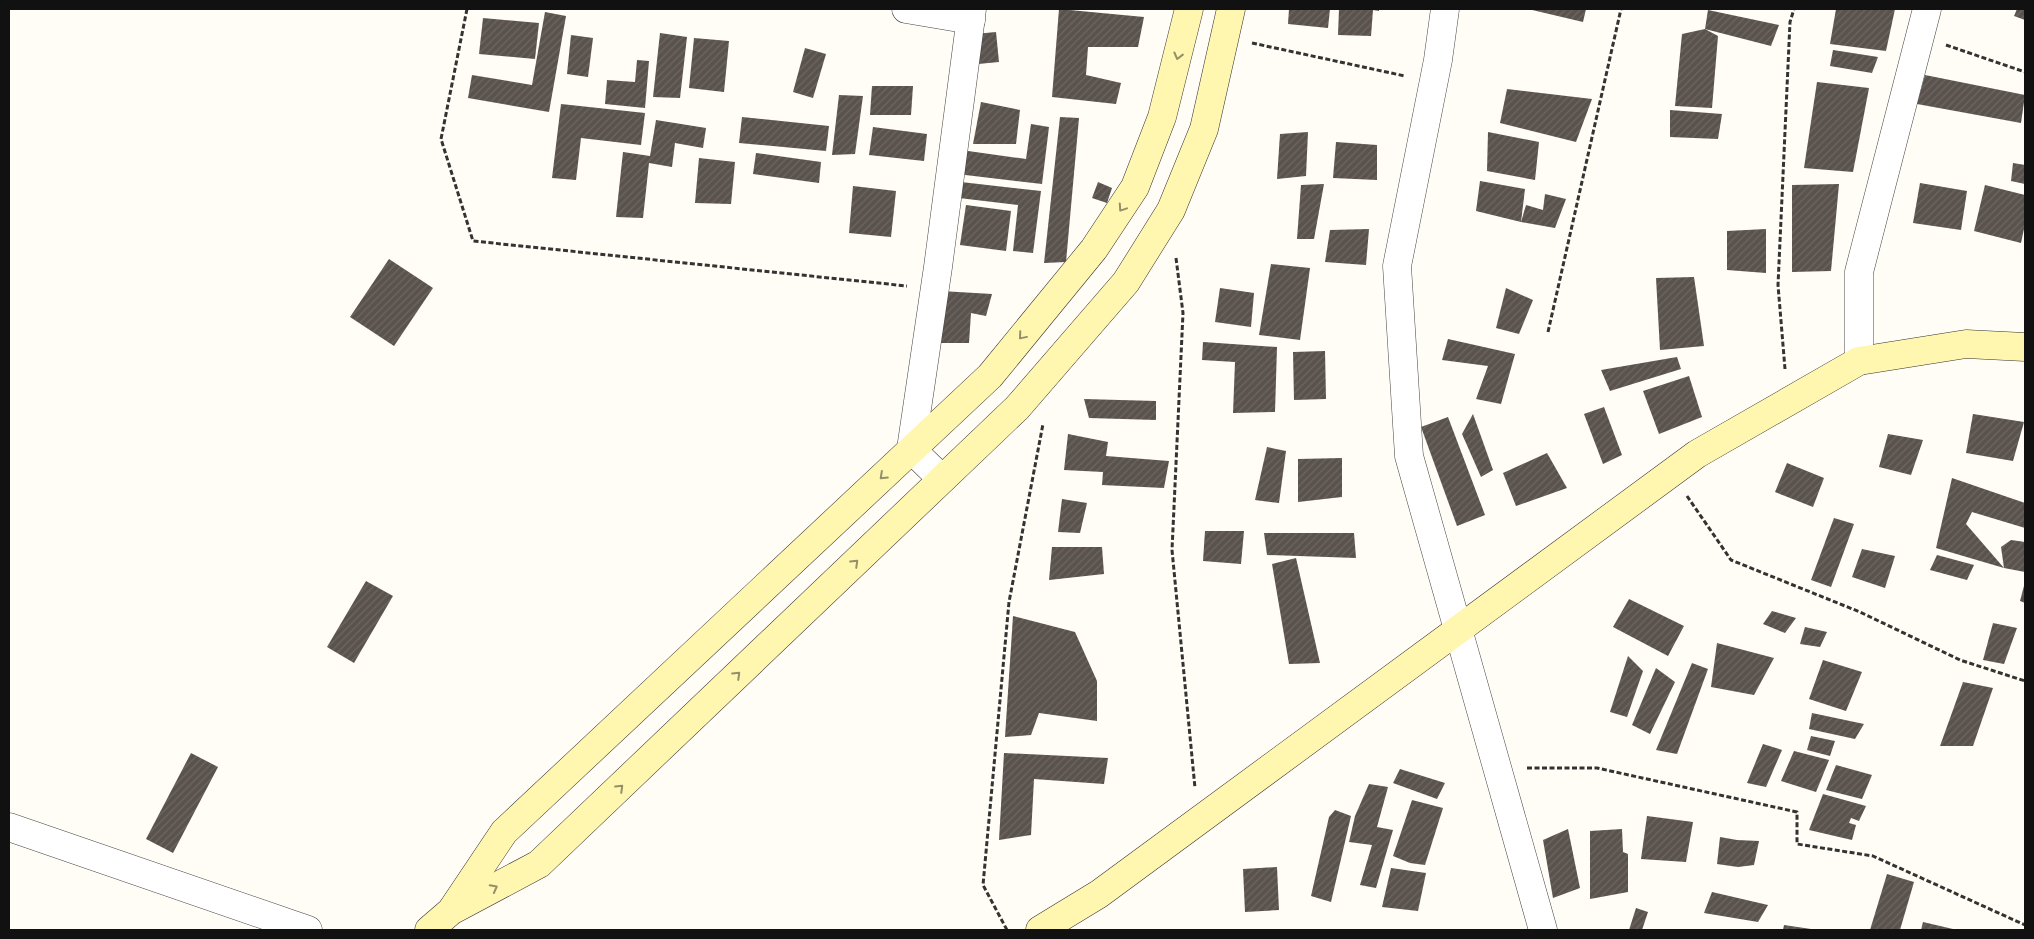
<svg xmlns="http://www.w3.org/2000/svg" width="2034" height="939" font-family="'PT Serif',serif">
	<defs>
		<pattern id="building-hatch" width="6" height="6" patternUnits="userSpaceOnUse" patternTransform="scale(1.25)"><rect width="6" height="6" fill="#5a524d"/><path d="M-1 1l2-2M0 6l6-6M5 7l2-2" fill="none" stroke="#6d6662"/></pattern>
	</defs>
	<rect width="100%" height="100%" fill="#fffdf5"/>
	<!-- building -->
	<g fill="url(#building-hatch)">
		<polygon points="1059,9 1144,17 1138,47 1088,47 1086,75 1121,83 1116,104 1052,97"/>
		<polygon points="1289,9 1330,9 1328,28 1288,24"/>
		<polygon points="1339,9 1379,9 1379,11 1373,10 1371,36 1338,35"/>
		<polygon points="1528,9 1586,9 1583,22"/>
		<polygon points="1836,9 1895,9 1886,51 1830,44"/>
		<polygon points="2017,9 2025,9 2025,20 2014,16"/>
		<polygon points="1708,10 1779,25 1771,46 1705,29"/>
		<polygon points="545,12 566,16 549,112 468,98 472,75 532,85"/>
		<polygon points="483,18 539,23 535,59 479,54"/>
		<polygon points="1705,29 1718,36 1712,108 1675,106 1682,34"/>
		<polygon points="996,32 999,62 978,64 975,34"/>
		<polygon points="660,33 687,37 680,98 653,97"/>
		<polygon points="571,35 593,38 588,77 567,74"/>
		<polygon points="694,38 729,41 724,92 689,88"/>
		<polygon points="805,48 826,54 813,98 793,92"/>
		<polygon points="1833,50 1878,57 1872,73 1830,66"/>
		<polygon points="637,60 649,61 645,108 605,104 607,80 635,82"/>
		<polygon points="1925,75 2025,95 2021,123 1917,104"/>
		<polygon points="1817,82 1869,88 1853,172 1804,168"/>
		<polygon points="872,86 913,86 911,115 870,115"/>
		<polygon points="1507,89 1592,99 1576,142 1500,123"/>
		<polygon points="839,95 863,96 855,154 832,155"/>
		<polygon points="981,102 1020,110 1016,144 973,144"/>
		<polygon points="561,104 645,113 641,145 581,138 576,180 552,178"/>
		<polygon points="1670,110 1722,114 1718,139 1670,137"/>
		<polygon points="742,117 829,126 826,151 739,143"/>
		<polygon points="1060,117 1079,118 1066,262 1044,263"/>
		<polygon points="656,120 706,128 703,148 675,143 672,167 649,163 643,218 616,217 623,152 650,156"/>
		<polygon points="1031,124 1049,127 1042,184 957,174 961,150 1026,159"/>
		<polygon points="873,127 927,134 924,161 869,155"/>
		<polygon points="1308,132 1306,176 1277,179 1280,134"/>
		<polygon points="1488,132 1539,142 1535,180 1487,171"/>
		<polygon points="1336,142 1377,145 1377,180 1333,178"/>
		<polygon points="756,153 821,162 819,183 753,174"/>
		<polygon points="699,158 735,162 731,204 695,203"/>
		<polygon points="2013,163 2025,165 2025,184 2011,181"/>
		<polygon points="1480,181 1525,189 1521,222 1476,211"/>
		<polygon points="961,182 1041,191 1033,253 1013,251 1018,205 959,198"/>
		<polygon points="1098,182 1112,188 1107,203 1092,198"/>
		<polygon points="1920,183 1967,191 1961,230 1913,223"/>
		<polygon points="1324,184 1314,239 1297,239 1301,185"/>
		<polygon points="1839,184 1831,271 1792,272 1792,185"/>
		<polygon points="1985,185 2025,195 2025,224 2021,243 1974,231"/>
		<polygon points="853,186 896,191 891,237 849,233"/>
		<polygon points="1545,194 1566,199 1555,228 1521,222 1526,205 1543,210"/>
		<polygon points="966,205 1011,211 1006,251 960,245"/>
		<polygon points="1369,229 1366,265 1325,262 1330,230"/>
		<polygon points="1766,229 1766,273 1727,270 1727,231"/>
		<polygon points="389,259 433,288 394,346 350,317"/>
		<polygon points="1271,264 1310,268 1300,340 1259,335"/>
		<polygon points="1694,277 1704,346 1660,350 1656,278"/>
		<polygon points="1220,288 1254,293 1251,327 1215,322"/>
		<polygon points="1506,288 1533,300 1519,334 1496,328"/>
		<polygon points="941,291 992,294 986,316 971,313 969,343 940,343"/>
		<polygon points="1448,339 1515,354 1501,404 1476,399 1488,366 1442,360"/>
		<polygon points="1203,342 1277,347 1275,412 1233,413 1235,362 1202,360"/>
		<polygon points="1325,351 1326,399 1294,400 1293,352"/>
		<polygon points="1677,357 1681,369 1610,391 1601,370"/>
		<polygon points="1689,376 1702,417 1659,434 1643,391"/>
		<polygon points="1084,399 1156,401 1156,420 1089,418"/>
		<polygon points="1604,407 1622,455 1603,464 1584,414"/>
		<polygon points="1473,414 1493,470 1481,477 1462,434"/>
		<polygon points="1973,414 2024,422 2013,461 1966,453"/>
		<polygon points="1448,417 1485,515 1457,526 1421,427"/>
		<polygon points="1068,434 1108,442 1106,456 1169,461 1164,488 1102,485 1103,472 1064,470"/>
		<polygon points="1888,434 1923,440 1911,475 1879,467"/>
		<polygon points="1267,447 1286,451 1279,503 1255,500"/>
		<polygon points="1547,453 1567,488 1516,506 1503,473"/>
		<polygon points="1342,458 1342,497 1298,502 1298,459"/>
		<polygon points="1787,463 1824,478 1813,507 1775,492"/>
		<polygon points="1952,478 2025,503 2025,528 1972,512 1966,524 2004,568 1936,548"/>
		<polygon points="1062,499 1087,503 1080,533 1058,532"/>
		<polygon points="1834,518 1854,524 1831,587 1811,580"/>
		<polygon points="1205,531 1244,531 1241,564 1203,561"/>
		<polygon points="1264,533 1354,533 1356,558 1267,555"/>
		<polygon points="2011,540 2025,542 2025,572 2004,568 2001,547"/>
		<polygon points="1052,547 1102,547 1104,574 1049,580"/>
		<polygon points="1862,549 1895,556 1885,588 1852,577"/>
		<polygon points="1937,555 1974,565 1967,580 1930,570"/>
		<polygon points="1296,558 1320,663 1289,664 1272,564"/>
		<polygon points="366,581 393,596 354,663 327,647"/>
		<polygon points="2025,582 2025,603 2020,601"/>
		<polygon points="1629,599 1684,626 1668,656 1613,627"/>
		<polygon points="1772,611 1796,618 1785,633 1763,624"/>
		<polygon points="1013,616 1075,632 1097,681 1097,721 1039,713 1031,735 1005,737"/>
		<polygon points="1993,623 2017,628 2004,664 1983,660"/>
		<polygon points="1805,627 1827,632 1820,647 1800,644"/>
		<polygon points="1717,643 1774,658 1754,695 1711,687"/>
		<polygon points="1628,656 1643,671 1627,717 1610,712"/>
		<polygon points="1823,660 1862,672 1846,711 1809,699"/>
		<polygon points="1692,663 1708,669 1677,754 1656,750"/>
		<polygon points="1656,668 1675,682 1650,734 1632,725"/>
		<polygon points="1963,682 1993,688 1973,746 1940,746"/>
		<polygon points="1812,713 1864,724 1855,739 1809,729"/>
		<polygon points="1811,736 1835,741 1830,756 1807,750"/>
		<polygon points="1763,744 1782,750 1766,787 1747,783"/>
		<polygon points="1794,751 1829,760 1816,792 1781,781"/>
		<polygon points="191,753 218,767 173,853 146,839"/>
		<polygon points="1004,753 1108,758 1104,784 1034,779 1031,835 999,840"/>
		<polygon points="1836,765 1872,775 1862,799 1826,790"/>
		<polygon points="1400,769 1445,783 1437,799 1393,783"/>
		<polygon points="1369,784 1388,787 1377,827 1393,830 1376,888 1360,885 1372,845 1349,842 1355,816"/>
		<polygon points="1823,794 1866,806 1859,821 1851,818 1849,823 1856,825 1852,840 1809,830"/>
		<polygon points="1412,800 1443,808 1425,865 1410,863 1393,856"/>
		<polygon points="1335,810 1351,816 1331,902 1311,896 1329,817"/>
		<polygon points="1647,816 1693,822 1686,862 1641,859"/>
		<polygon points="1568,829 1580,888 1553,898 1543,840"/>
		<polygon points="1622,829 1623,852 1628,854 1628,892 1590,899 1590,831"/>
		<polygon points="1720,837 1737,840 1759,841 1754,865 1738,867 1717,864"/>
		<polygon points="1277,867 1279,910 1245,912 1243,869"/>
		<polygon points="1391,868 1426,873 1418,911 1382,907"/>
		<polygon points="1887,874 1914,882 1900,930 1870,930"/>
		<polygon points="1712,892 1768,905 1758,922 1704,913"/>
		<polygon points="1636,908 1648,912 1642,930 1629,930"/>
		<polygon points="1923,922 1953,929 1953,930 1921,930"/>
		<polygon points="1784,925 1811,929 1811,930 1783,930"/>
	</g>
	<g fill="none" stroke-linecap="round" stroke-linejoin="round">
		<defs>
			<g id="street">
				<polyline points="906,9 971,20"/>
				<polyline points="1445,9 1438,60 1397,266 1409,456 1543,930"/>
				<polyline points="1859,361 1859,272 1927,9"/>
				<polyline points="942,479 911,449 938,267 972,9"/>
				<polyline points="9,827 308,930"/>
			</g>
			<g id="secondary">
				<polyline points="453,908 504,832 990,376 1094,249 1135,187 1162,117 1189,9"/>
				<polyline points="429,930 451,911 539,864 1017,408 1126,282 1171,210 1204,129 1231,9"/>
				<polyline points="1040,930 1099,894 1697,454 1859,361 1966,344 2025,347"/>
			</g>
		</defs>
		<!-- street casing -->
		<use href="#street" stroke="#444" stroke-width="29"/>
		<!-- secondary casing -->
		<use href="#secondary" stroke="#333" stroke-width="29"/>
		<!-- path -->
		<g stroke="#333" stroke-width="3" stroke-dasharray="5 2.5" stroke-linecap="butt">
			<polyline points="467,9 441,139 473,241 907,286"/>
			<polyline points="1252,43 1405,76"/>
			<polyline points="1946,45 2025,72"/>
			<polyline points="1176,258 1183,313 1172,550 1195,788"/>
			<polyline points="1548,332 1621,9"/>
			<polyline points="1785,369 1778,285 1790,22 1794,9"/>
			<polyline points="1687,496 1731,560 1860,612 1960,660 2025,681"/>
			<polyline points="1527,768 1597,768 1797,812 1797,844 1873,856 2025,925"/>
			<polyline points="1007,930 983,885 1009,602 1043,424"/>
		</g>
		<!-- street -->
		<use href="#street" stroke="#fff" stroke-width="28"/>
		<!-- secondary -->
		<use href="#secondary" stroke="#fff6b0" stroke-width="28"/>
	</g>
	<!-- one-way arrows -->
	<defs><path id="oneway-chevron" d="M-2-3.5L2.5 0L-2 3.5" fill="none" stroke-width="1.6" stroke-linecap="round" stroke-linejoin="round" transform="scale(1.25)"/></defs>
	<g stroke="#948f68">
		<use href="#oneway-chevron" transform="translate(1178 56) rotate(104)"/>
		<use href="#oneway-chevron" transform="translate(1122 208) rotate(124)"/>
		<use href="#oneway-chevron" transform="translate(1022 336) rotate(130)"/>
		<use href="#oneway-chevron" transform="translate(883 476) rotate(137)"/>
		<use href="#oneway-chevron" transform="translate(855 563) rotate(-44)"/>
		<use href="#oneway-chevron" transform="translate(737 675) rotate(-44)"/>
		<use href="#oneway-chevron" transform="translate(620 788) rotate(-44)"/>
		<use href="#oneway-chevron" transform="translate(494 888) rotate(-28)"/>
	</g>
	<!-- border -->
	<rect width="2034" height="939" fill="none" stroke="#111111" stroke-width="20"/>
</svg>
